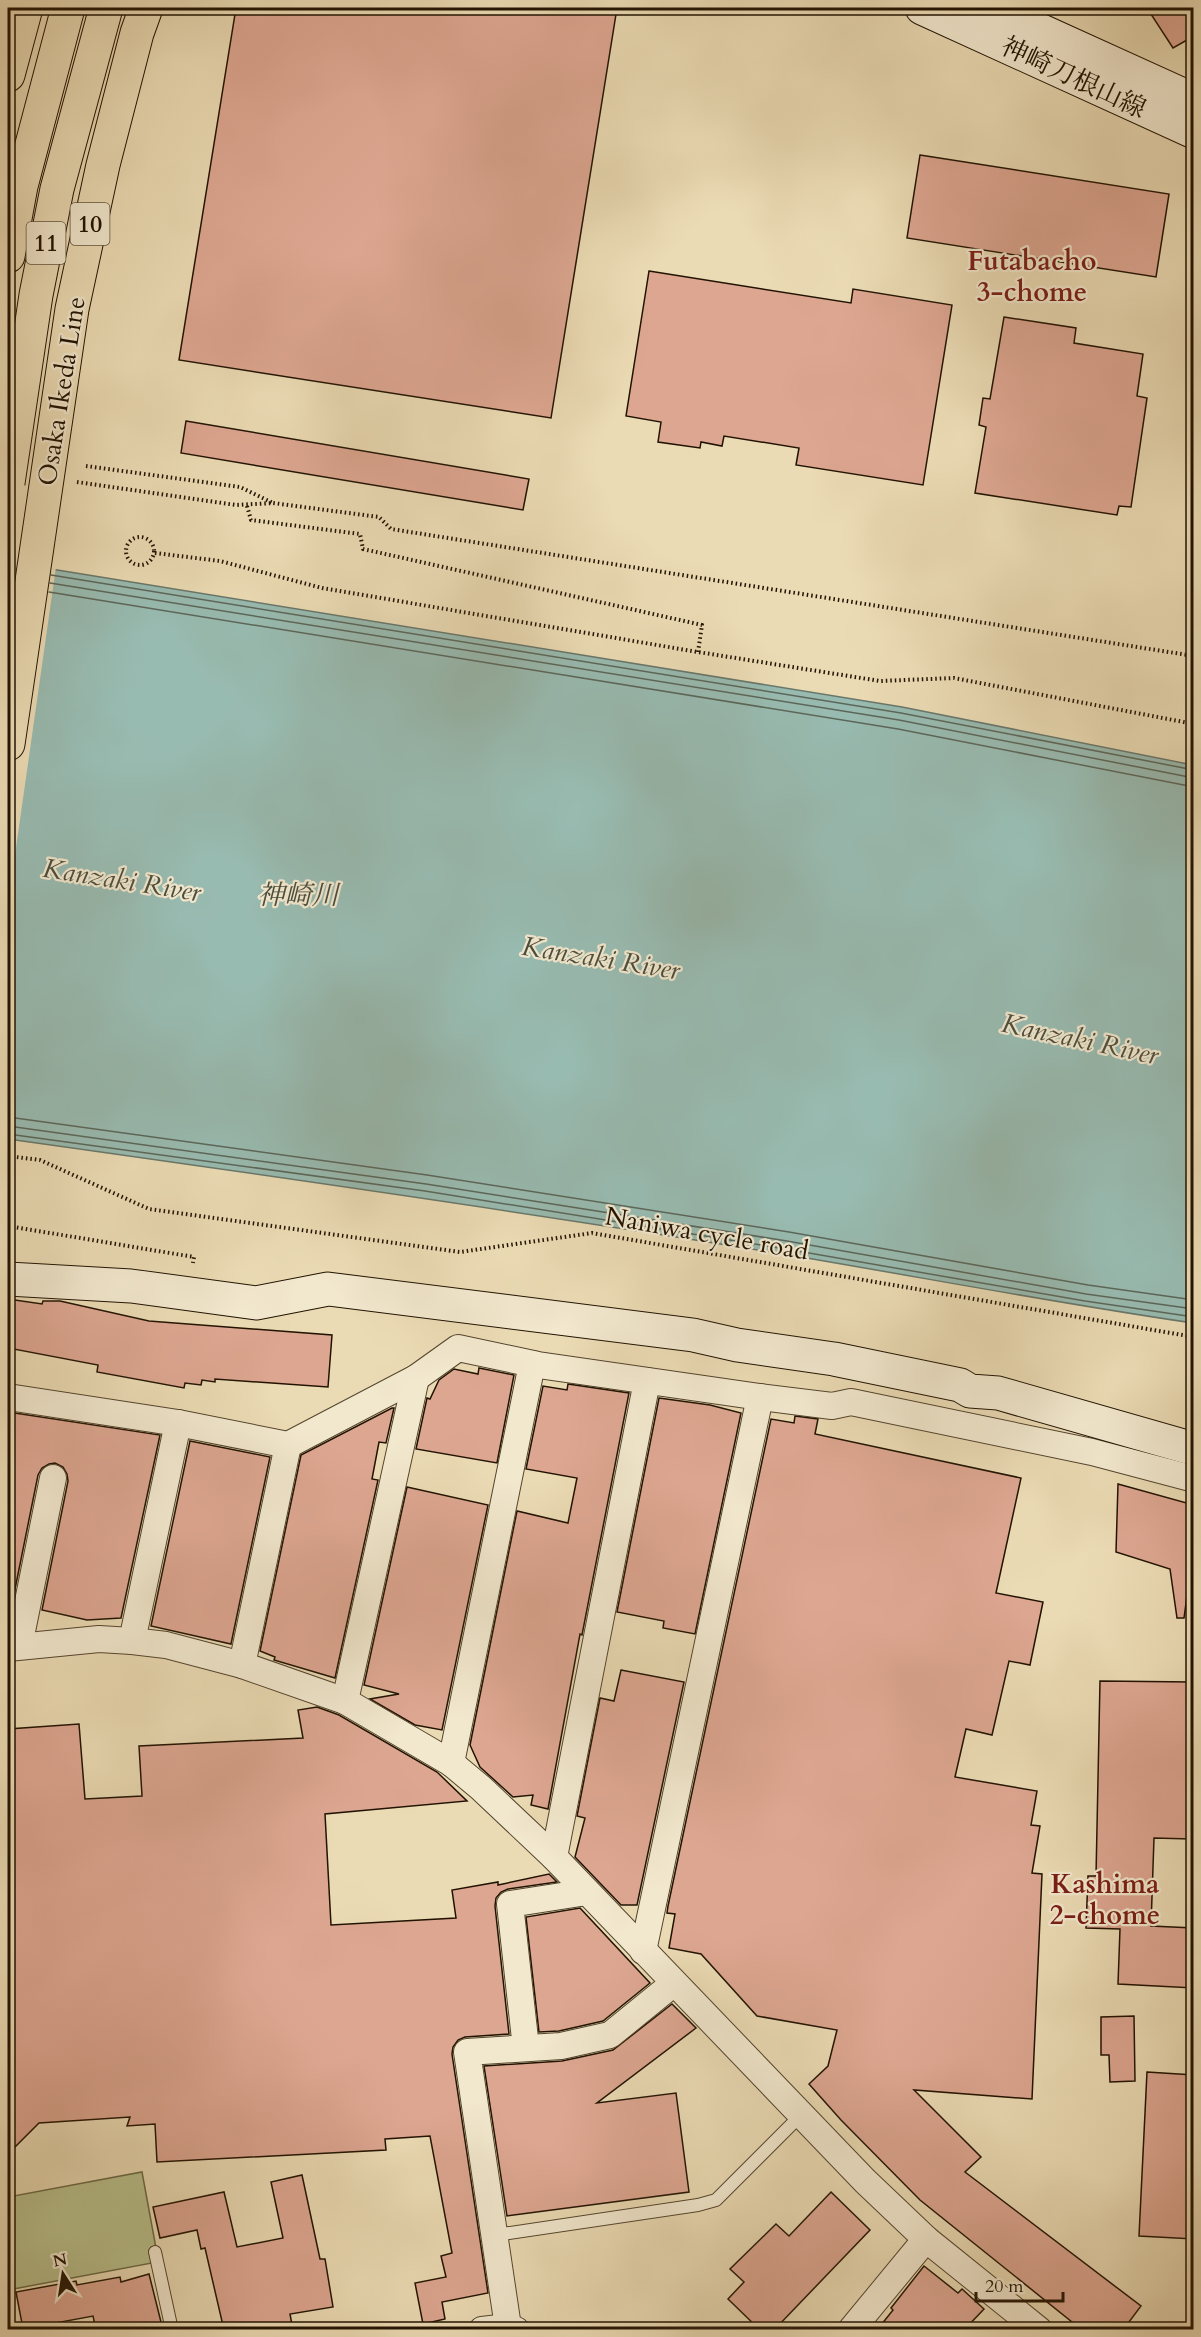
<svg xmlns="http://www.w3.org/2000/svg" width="1201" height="2337" font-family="Cardo,'Noto Serif JP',serif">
	<rect width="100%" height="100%" fill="#ebdbb4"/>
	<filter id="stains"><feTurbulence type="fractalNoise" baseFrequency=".00333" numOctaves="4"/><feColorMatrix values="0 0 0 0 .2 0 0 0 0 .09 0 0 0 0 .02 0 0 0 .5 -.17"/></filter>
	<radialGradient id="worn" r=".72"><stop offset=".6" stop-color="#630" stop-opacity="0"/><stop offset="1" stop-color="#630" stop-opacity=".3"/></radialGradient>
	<!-- green -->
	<polygon fill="#b8c08c" stroke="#6c6a47" stroke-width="1.5" points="142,2172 156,2248 149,2250 152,2263 8,2290 8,2197"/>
	<!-- water -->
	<path fill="#98bbb1" stroke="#68786b" stroke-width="1.5" d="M 8,562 L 902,707 L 1193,765 L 1193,1323 C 1056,1303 920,1277 783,1254 C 525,1212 266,1175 8,1139 Z"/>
	<!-- pier -->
	<polygon fill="#ebdbb4" points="8,559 56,567 8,904"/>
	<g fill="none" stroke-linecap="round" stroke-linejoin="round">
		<!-- shore -->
		<g stroke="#5c675a" stroke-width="1.5">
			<polyline points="51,575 901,713 1194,770"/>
			<polyline points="50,583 899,720 1194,778"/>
			<polyline points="49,592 898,729 1194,787"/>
			<polyline points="8,1117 427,1175 789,1232 1088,1285 1194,1300"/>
			<polyline points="8,1126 426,1184 787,1241 1086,1294 1194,1309"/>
			<polyline points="8,1134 425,1191 786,1249 1085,1301 1194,1317"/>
		</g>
	</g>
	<!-- building -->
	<g fill="#dda691" stroke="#211302" stroke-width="1.5">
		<polygon points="236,8 617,8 551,418 179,360"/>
		<polygon points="1147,8 1194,8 1194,36 1173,48"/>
		<polygon points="920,155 1169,194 1156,277 907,238"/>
		<polygon points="649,271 851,303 853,289 952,305 923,485 796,465 799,448 724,436 722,446 701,442 700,448 658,442 661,422 626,416"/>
		<polygon points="1004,317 1076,328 1074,343 1143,354 1137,396 1147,398 1131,507 1119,506 1117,515 975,493 986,427 979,425 983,398 990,399"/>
		<polygon points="186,421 529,479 523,510 181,453"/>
		<polygon points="8,1299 42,1304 43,1301 60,1301 149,1321 332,1335 328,1387 215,1379 215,1382 202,1380 201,1385 185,1383 184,1388 97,1372 98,1365 8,1348"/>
		<polygon points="479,1368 514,1375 497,1463 416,1449 427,1398 430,1399 439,1380 454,1369 478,1374"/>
		<polygon points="568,1384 629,1393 582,1635 580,1634 548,1809 531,1805 533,1795 513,1797 480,1767 470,1745 517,1511 568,1523 577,1478 526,1469 543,1386 567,1390"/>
		<polygon points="659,1398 710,1405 741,1413 695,1634 663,1628 664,1621 617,1612"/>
		<polygon points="392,1408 394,1408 386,1443 379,1442 372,1479 378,1480 335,1678 274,1660 275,1657 260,1651 301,1455"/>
		<polygon points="8,1412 160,1435 121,1618 87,1620 42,1610 68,1481 67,1474 63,1467 55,1463 49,1464 42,1468 38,1475 12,1604 8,1603"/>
		<polygon points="795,1416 818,1419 815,1434 1021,1478 996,1593 1043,1602 1030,1665 1009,1661 992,1735 966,1729 955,1777 1037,1791 1031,1825 1040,1826 1032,1873 1042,1874 1032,2099 914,2090 981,2157 965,2172 1141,2306 1123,2330 1082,2330 920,2200 841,2120 809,2084 828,2066 837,2030 757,2016 701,1954 669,1948 675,1914 667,1913 668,1906 771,1419 794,1423"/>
		<polygon points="190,1441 270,1457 231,1644 151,1626"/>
		<polygon points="1118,1484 1194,1505 1194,1544 1184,1618 1177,1618 1170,1569 1116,1552"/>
		<polygon points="407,1487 488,1505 442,1730 415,1725 370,1699 399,1694 364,1685"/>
		<polygon points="621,1670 684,1682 637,1905 621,1905 575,1857 585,1818 577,1816 600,1698 614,1701"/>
		<polygon points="1100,1681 1193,1682 1191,1839 1154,1838 1151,1926 1194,1928 1194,1988 1118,1984 1120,1929 1086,1928 1088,1876 1096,1876"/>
		<polygon points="317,1707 339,1715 437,1772 467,1801 325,1814 331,1925 456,1918 452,1890 498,1882 498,1885 549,1874 557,1882 508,1889 501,1892 496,1898 495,1906 509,2034 465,2037 458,2040 453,2047 452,2054 488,2293 442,2302 445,2319 423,2324 415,2283 446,2277 441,2256 452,2253 430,2136 385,2139 386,2150 157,2162 155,2124 127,2126 130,2117 39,2123 8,2154 8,1729 79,1724 85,1799 142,1796 139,1746 303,1738 298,1710"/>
		<polygon points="580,1908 650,1983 603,2021 559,2031 539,2032 526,1917"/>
		<polygon points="672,2004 696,2028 597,2103 676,2093 689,2192 507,2216 484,2066 562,2061 613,2050"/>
		<polygon points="1134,2016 1135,2081 1110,2082 1109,2055 1101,2055 1101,2017"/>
		<polygon points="1147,2072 1194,2075 1194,2239 1139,2236"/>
		<polygon points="302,2175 320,2259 325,2259 333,2307 290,2314 292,2325 272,2330 224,2330 205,2248 201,2249 197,2230 160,2238 153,2207 224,2192 237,2247 283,2238 271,2182"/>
		<polygon points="831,2192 870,2230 774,2330 760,2330 728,2299 744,2282 730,2269 776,2224 789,2236"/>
		<polygon points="924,2266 958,2293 962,2289 984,2309 964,2330 877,2330 893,2310 891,2308"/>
		<polygon points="149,2274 163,2330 96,2330 93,2316 23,2329 16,2292 76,2281 77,2285 120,2277 121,2282"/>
	</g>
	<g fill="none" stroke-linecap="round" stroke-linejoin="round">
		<defs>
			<g id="lane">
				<polyline points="496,2235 698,2205 716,2200 800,2116"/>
				<polyline points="155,2252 172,2330"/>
			</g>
			<g id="street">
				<polyline points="8,1397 178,1423 288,1445 416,1378 458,1348 538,1365 760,1397 832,1406 851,1402 1092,1452 1194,1479"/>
				<polyline points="132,1641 178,1423"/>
				<polyline points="19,1646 53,1478"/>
				<polyline points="8,1648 99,1639 132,1641 166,1645 242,1665 345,1701 451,1763 481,1788 554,1857 865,2181 926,2239 1039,2330"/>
				<polyline points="242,1665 288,1445"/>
				<polyline points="345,1701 416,1378"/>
				<polyline points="451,1763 532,1364"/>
				<polyline points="554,1857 647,1381"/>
				<polyline points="643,1951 760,1397"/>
				<polyline points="526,2048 510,1904 587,1892"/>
				<polyline points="508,2327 467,2052 561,2046 610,2035 674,1983"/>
				<polyline points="482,2330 508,2327 516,2330"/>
				<polyline points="851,2330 926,2239"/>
			</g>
			<g id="secondary">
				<polyline points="922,8 1194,132"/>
				<polyline points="991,8 1194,100"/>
				<polyline points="8,1279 131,1286 256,1303 328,1289 693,1335 737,1345 834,1359 960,1385 970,1391 998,1393 1194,1449"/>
			</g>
			<g id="primary">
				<polyline points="8,75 26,8"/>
				<polyline points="8,744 72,309 103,165 137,33 146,8"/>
			</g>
			<polyline id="highway" points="8,256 21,186 68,8"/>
		</defs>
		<!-- lane casing -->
		<use href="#lane" stroke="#54452e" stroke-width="14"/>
		<!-- street casing -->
		<use href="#street" stroke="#54452e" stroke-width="28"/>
		<!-- secondary casing -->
		<use href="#secondary" stroke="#211302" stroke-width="35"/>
		<!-- primary casing -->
		<use href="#primary" stroke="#211302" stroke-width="35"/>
		<!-- highway casing -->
		<use href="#highway" stroke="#211302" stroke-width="35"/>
		<!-- path -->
		<g stroke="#211302" stroke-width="4" stroke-dasharray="1.5 3" stroke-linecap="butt">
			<polyline points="86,466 240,487 273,503"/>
			<polyline points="77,482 236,505 273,503 379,517 391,529 1194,656"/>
			<polyline points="247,506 251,520 360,534 363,549 702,625 698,652"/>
			<circle cx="140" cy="551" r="14"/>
			<polyline points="155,553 220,561 322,588 698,652 880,681 954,678 1194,724"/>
			<polyline points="8,1156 40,1160 149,1209 460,1252 592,1233 1194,1337"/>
			<polyline points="8,1226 194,1257 193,1263"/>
		</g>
		<!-- lane -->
		<use href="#lane" stroke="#f2e8ce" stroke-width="12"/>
		<!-- street -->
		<use href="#street" stroke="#f2e8ce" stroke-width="26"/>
		<!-- secondary -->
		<use href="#secondary" stroke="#f2e8ce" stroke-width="33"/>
		<!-- primary -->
		<use href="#primary" stroke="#ebdbb4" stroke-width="33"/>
		<!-- highway -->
		<use href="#highway" stroke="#ebdbb4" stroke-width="33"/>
		<defs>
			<polyline id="highway-bridge" points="8,483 36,295 57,189 106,8"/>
		</defs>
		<!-- highway-bridge casing -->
		<use href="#highway-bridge" stroke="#211302" stroke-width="35" stroke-linecap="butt"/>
		<!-- highway-bridge -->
		<use href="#highway-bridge" stroke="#ebdbb4" stroke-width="33"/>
	</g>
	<g text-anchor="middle" stroke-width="4.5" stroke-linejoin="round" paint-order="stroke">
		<!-- shield labels -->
		<g fill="#f2e8ce" stroke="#60533f" stroke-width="1.5">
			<rect x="70.5" y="203" width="39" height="42" rx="4.5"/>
			<rect x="26.5" y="222" width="39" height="42" rx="4.5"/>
		</g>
		<g font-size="24" font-weight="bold" fill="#211302">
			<text x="90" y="232">10</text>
			<text x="46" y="251">11</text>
		</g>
		<!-- street labels -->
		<g font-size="26" fill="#211302" stroke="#f2e8ce">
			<text transform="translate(1074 77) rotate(25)" y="9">神崎刀根山線</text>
			<text transform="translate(61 391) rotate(-81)" y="9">Osaka Ikeda Line</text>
			<text transform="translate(707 1233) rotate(10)" y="9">Naniwa cycle road</text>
		</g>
		<!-- neighbourhood labels -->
		<g font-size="27" font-weight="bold" fill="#7a1f14" stroke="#f2e8ce">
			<text x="1032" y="270">Futabacho<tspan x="1032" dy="31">3-chome</tspan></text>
			<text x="1105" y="1893">Kashima<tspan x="1105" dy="31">2-chome</tspan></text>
		</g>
		<!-- water labels -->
		<g font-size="27" font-style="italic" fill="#4b4e3f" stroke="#f2e8ce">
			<text transform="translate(122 880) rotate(9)" y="9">Kanzaki River</text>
			<text x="298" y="904">神崎川</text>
			<text transform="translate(601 958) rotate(9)" y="9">Kanzaki River</text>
			<text transform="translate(1080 1039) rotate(12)" y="9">Kanzaki River</text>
		</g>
	</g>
	<!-- margin -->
	<rect width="1201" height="2337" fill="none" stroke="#ebdbb4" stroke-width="30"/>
	<rect x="9" y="9" width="1183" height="2319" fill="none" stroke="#211302" stroke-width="3"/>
	<rect x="15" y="15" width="1171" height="2307" fill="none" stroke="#211302" stroke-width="1.5"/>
	<!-- north arrow -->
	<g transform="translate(63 2274) rotate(348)" stroke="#f2e8ce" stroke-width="4.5" paint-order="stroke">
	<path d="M0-4.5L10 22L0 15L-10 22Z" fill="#211302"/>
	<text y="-9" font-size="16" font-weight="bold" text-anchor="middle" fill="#211302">N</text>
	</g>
	<!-- scale -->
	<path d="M976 2292v9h87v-9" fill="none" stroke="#211302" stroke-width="3"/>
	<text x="985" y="2292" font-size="18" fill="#211302" stroke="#f2e8ce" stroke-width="4.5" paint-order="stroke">20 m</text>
	<rect width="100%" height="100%" filter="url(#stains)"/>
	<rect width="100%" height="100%" fill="url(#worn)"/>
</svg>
